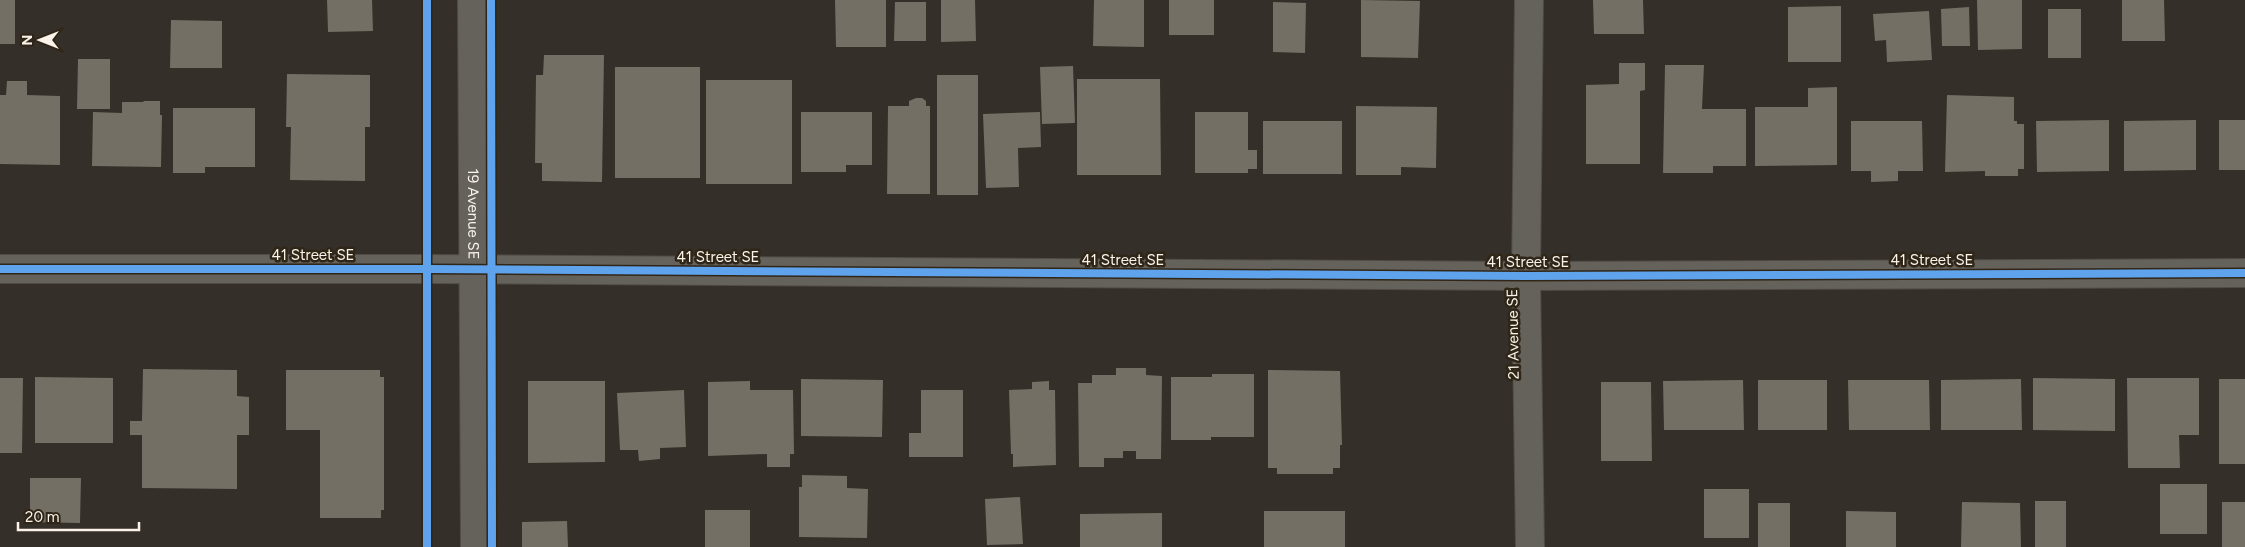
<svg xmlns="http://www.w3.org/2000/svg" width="2245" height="547" font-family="Figtree,sans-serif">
	<rect width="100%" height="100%" fill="#342f28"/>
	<!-- building -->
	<g fill="#736f64">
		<rect x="0" y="0" width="15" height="44"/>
		<polygon points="327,0 372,0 373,31 328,32"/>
		<polygon points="835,0 886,0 886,47 836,47"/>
		<polygon points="941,0 975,0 976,41 941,42"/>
		<polygon points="1094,0 1144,0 1144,47 1093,46"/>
		<rect x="1169" y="0" width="45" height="35"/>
		<polygon points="1361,0 1420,1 1418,58 1361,57"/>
		<polygon points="1593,0 1643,0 1644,34 1594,34"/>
		<polygon points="1977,0 2022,0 2022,49 1978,50"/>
		<polygon points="2122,0 2164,0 2165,41 2122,41"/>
		<polygon points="895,2 926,2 926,41 894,41"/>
		<polygon points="1273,2 1306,3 1305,53 1273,52"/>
		<polygon points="1841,6 1841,62 1788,62 1788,7"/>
		<polygon points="1969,7 1970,46 1942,46 1941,9"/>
		<rect x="2048" y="9" width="33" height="49"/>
		<polygon points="1929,11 1932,60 1887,62 1886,40 1875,41 1873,14"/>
		<polygon points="171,20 222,21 222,68 170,68"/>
		<polygon points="544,55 604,55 602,182 542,181 542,163 535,163 536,75 543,75"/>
		<polygon points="78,59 110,59 110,109 77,109"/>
		<polygon points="1619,63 1645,63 1645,90 1640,91 1640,164 1586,164 1586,85 1619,84"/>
		<polygon points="1665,65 1704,65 1702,109 1746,109 1746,166 1713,166 1713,173 1663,173"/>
		<polygon points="1073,66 1075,123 1042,124 1040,67"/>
		<rect x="615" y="67" width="85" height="111"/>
		<polygon points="287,74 370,75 370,127 365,127 365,181 290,180 291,127 286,127"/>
		<rect x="937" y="75" width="41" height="120"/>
		<polygon points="1077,79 1160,79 1161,175 1077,175"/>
		<rect x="706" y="80" width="86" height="104"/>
		<polygon points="7,81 27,81 27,95 60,96 60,165 0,164 0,95 6,95"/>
		<polygon points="1837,87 1837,165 1755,166 1755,107 1808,107 1808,88"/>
		<polygon points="1947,95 2014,97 2014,121 2017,121 2017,124 2024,124 2024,169 2018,169 2018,176 1985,176 1985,171 1945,172"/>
		<polygon points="916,98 922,98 926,101 926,106 930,106 930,194 887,194 888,106 909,106 909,101"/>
		<polygon points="144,101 160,101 160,115 162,115 161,167 92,166 93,112 122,113 122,102 143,102"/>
		<polygon points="1356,106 1437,107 1436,168 1401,167 1401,175 1356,175"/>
		<polygon points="173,108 255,108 255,167 205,167 205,173 173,173"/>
		<polygon points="801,112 872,112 872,165 846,165 846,172 801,172"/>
		<polygon points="1040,112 1041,147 1018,148 1019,187 986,188 983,114"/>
		<polygon points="1195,112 1248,112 1248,150 1257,150 1257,169 1248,169 1248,173 1195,173"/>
		<polygon points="2109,120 2109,171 2037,172 2036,121"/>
		<polygon points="2196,120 2196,170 2124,171 2124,121"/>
		<rect x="2219" y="120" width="26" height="50"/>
		<rect x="1263" y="121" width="79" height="53"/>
		<polygon points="1851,121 1922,121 1923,171 1898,171 1898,181 1871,182 1871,171 1851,171"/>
		<polygon points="1116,368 1146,368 1146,375 1162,376 1161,459 1136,459 1136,451 1123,451 1123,458 1104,458 1104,467 1079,467 1078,383 1092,383 1092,375 1116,375"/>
		<polygon points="143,369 237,370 237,396 249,397 249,435 237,435 237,489 142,488 142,435 130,435 130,421 142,421"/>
		<polygon points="286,370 380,370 380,377 384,377 384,510 381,510 381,518 320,518 320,430 286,430"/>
		<polygon points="1268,370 1340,371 1342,445 1340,445 1340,468 1333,468 1333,474 1277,474 1277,468 1268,468"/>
		<polygon points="1212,374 1254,374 1254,437 1211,437 1211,440 1171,440 1171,377 1212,377"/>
		<polygon points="35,377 113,378 113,443 35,443"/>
		<polygon points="0,378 23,378 22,453 0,453"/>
		<polygon points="2033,378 2115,379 2115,431 2033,430"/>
		<polygon points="2127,378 2199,378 2199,435 2179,435 2180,468 2128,468"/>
		<polygon points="801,379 883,380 882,437 801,436"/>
		<polygon points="2021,379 2022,430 1941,430 1941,380"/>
		<rect x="2219" y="379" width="26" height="85"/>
		<polygon points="1743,380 1744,430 1664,430 1663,381"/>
		<rect x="1758" y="380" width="69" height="50"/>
		<polygon points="1848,380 1929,380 1930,430 1849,430"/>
		<polygon points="528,381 605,381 605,462 528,463"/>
		<polygon points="750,381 750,390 793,390 794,454 790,454 790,467 767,467 767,454 708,456 708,382"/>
		<polygon points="1049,381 1049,390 1055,390 1056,465 1013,467 1013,454 1011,454 1009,390 1032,389 1032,382"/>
		<polygon points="1601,382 1651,382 1652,461 1601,461"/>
		<polygon points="684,390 686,447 660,448 660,459 639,461 638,450 620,450 617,393"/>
		<polygon points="921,390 963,390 963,457 909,457 909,433 921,433"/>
		<polygon points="802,475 847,476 847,488 868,489 867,538 799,537 799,487 802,487"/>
		<polygon points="30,478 81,478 80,523 30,522"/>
		<rect x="2160" y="484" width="47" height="50"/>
		<rect x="1704" y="489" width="45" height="49"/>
		<polygon points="1020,497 1023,544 987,545 985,499"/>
		<rect x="2035" y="501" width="31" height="46"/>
		<polygon points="1962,502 2020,503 2021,547 1961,547"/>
		<rect x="2222" y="502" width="23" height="45"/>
		<rect x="1758" y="503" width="32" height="44"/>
		<rect x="705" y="510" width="45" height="37"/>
		<rect x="1264" y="511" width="81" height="36"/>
		<polygon points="1846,511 1896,512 1896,547 1846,547"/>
		<polygon points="1162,513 1162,547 1080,547 1080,514"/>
		<polygon points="567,521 568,547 522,547 522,522"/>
	</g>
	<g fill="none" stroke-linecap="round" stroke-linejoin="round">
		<defs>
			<g id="minor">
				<path id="s1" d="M 472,0 L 475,547"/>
				<polyline points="1529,0 1526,276 1530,547"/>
				<polyline points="0,269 427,269 1526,276 2245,273"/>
			</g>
		</defs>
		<!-- minor casing -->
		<use href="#minor" stroke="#504b44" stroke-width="30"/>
		<!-- minor -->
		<use href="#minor" stroke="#65615b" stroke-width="28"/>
		<defs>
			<g id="cycleway">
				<polyline points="427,0 427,547"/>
				<polyline points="491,0 492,547"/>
				<polyline points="0,269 427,269 1526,276 2245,273"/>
			</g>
		</defs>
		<!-- cycleway casing -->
		<use href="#cycleway" stroke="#302618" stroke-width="11"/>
		<!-- cycleway -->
		<use href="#cycleway" stroke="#60a3ed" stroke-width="8"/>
	</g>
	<g text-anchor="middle" stroke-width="5" stroke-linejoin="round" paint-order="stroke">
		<!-- street labels -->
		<g font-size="15" fill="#f9f3ea" stroke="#302618">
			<text dy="5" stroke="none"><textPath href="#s1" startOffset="214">19 Avenue SE</textPath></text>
			<text x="313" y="260">41 Street SE</text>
			<text x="718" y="262">41 Street SE</text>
			<text x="1123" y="265">41 Street SE</text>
			<text x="1932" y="265">41 Street SE</text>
			<text x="1528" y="267">41 Street SE</text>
			<text transform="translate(1513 334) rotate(-91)" y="5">21 Avenue SE</text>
		</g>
	</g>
	<!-- north arrow -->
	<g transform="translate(40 40) rotate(270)" stroke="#302618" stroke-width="4" paint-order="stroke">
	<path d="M0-4L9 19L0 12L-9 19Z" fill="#f9f3ea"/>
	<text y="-8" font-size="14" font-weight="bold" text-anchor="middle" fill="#f9f3ea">N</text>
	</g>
	<!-- scale -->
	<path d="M18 522v8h121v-8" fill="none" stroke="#f9f3ea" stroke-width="2.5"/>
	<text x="25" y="522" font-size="15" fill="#f9f3ea" stroke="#302618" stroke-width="4" paint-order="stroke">20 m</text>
</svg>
